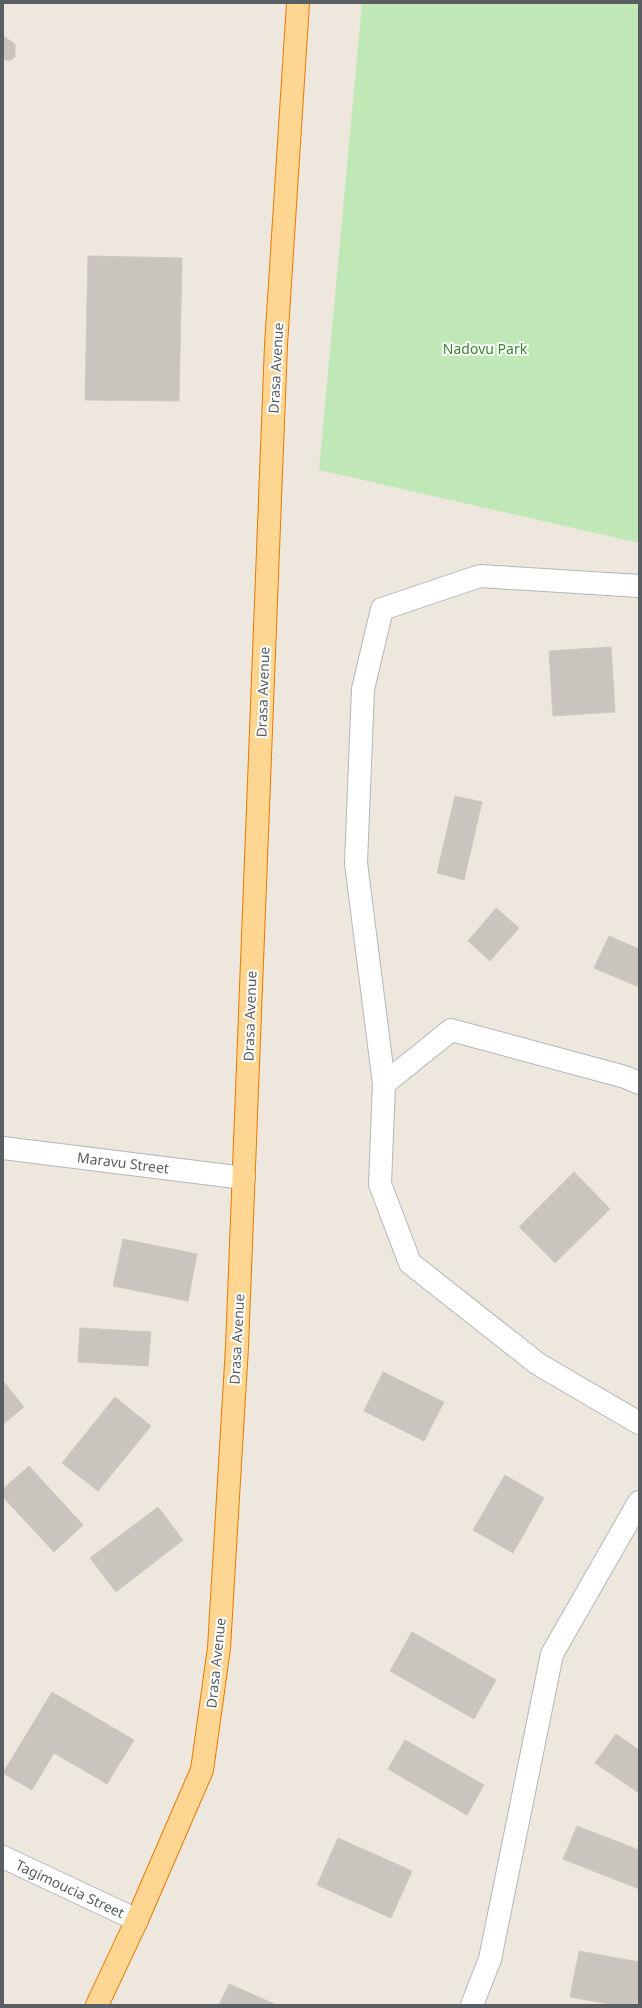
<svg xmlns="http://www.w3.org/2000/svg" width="642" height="2008" font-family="'Noto Sans',sans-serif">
	<rect width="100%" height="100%" fill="#ede7de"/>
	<!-- green -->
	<polygon fill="#c0e8b7" points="362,3 639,3 639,543 319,470"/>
	<!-- building -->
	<g fill="#cac4be" stroke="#d2c8bc">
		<polygon points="3,36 15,44 15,57 9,61 3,59"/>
		<polygon points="88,256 182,258 179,401 85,400"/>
		<polygon points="611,647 615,712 553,716 549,651"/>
		<polygon points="455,796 482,802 464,880 437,873"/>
		<polygon points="496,908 519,928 490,961 468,941"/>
		<polygon points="609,936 639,949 639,987 594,968"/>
		<polygon points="574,1172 610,1209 555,1263 519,1227"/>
		<polygon points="123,1239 197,1254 188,1301 113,1286"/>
		<polygon points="80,1328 151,1332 148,1366 78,1362"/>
		<polygon points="383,1372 444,1402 424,1441 364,1411"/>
		<polygon points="3,1381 24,1407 3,1424"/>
		<polygon points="115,1397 151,1426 98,1491 62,1463"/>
		<polygon points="29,1466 83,1525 54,1552 3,1497 3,1489"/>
		<polygon points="505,1475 544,1498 513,1553 473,1530"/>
		<polygon points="158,1507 183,1540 116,1592 90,1558"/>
		<polygon points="412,1632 496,1680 474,1719 390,1671"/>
		<polygon points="52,1692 134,1740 107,1784 54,1753 32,1790 3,1773"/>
		<polygon points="616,1734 639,1750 639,1793 595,1763"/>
		<polygon points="405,1740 484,1785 467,1815 388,1769"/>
		<polygon points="577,1826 639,1850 639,1889 563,1859"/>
		<polygon points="338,1838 412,1871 391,1918 317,1885"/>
		<polygon points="579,1951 639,1962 639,2005 615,2005 570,1997"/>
		<polygon points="229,1984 277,2005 219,2005"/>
	</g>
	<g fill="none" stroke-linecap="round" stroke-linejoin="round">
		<defs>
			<g id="minor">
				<polyline points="639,1083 625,1077 451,1030 384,1084 380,1184 410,1263 538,1364 639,1423"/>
				<polyline points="384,1084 356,863 363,689 382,609 480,576 639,586"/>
				<polyline points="3,1148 244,1178"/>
				<polyline points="3,1857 137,1920"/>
				<polyline points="472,2005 490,1959 552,1654 639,1502"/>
			</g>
			<polyline id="trunk" points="97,2005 137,1920 202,1770 219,1648 237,1347 276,345 298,3"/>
		</defs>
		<!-- minor casing -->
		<use href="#minor" stroke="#b2b7bb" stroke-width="24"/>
		<!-- trunk casing -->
		<use href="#trunk" stroke="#eb7900" stroke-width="24"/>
		<!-- minor -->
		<use href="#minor" stroke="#fff" stroke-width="22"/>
		<!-- trunk -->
		<use href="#trunk" stroke="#ffd592" stroke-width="22"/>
	</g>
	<g text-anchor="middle" stroke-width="4" stroke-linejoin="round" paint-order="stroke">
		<!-- park labels -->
		<g font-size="14" fill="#37862c" stroke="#fff">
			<text x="485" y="354">Nadovu Park</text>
		</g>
		<!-- street labels -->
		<g font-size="14" fill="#585e62" stroke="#fff">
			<text transform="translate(276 368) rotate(-87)" y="5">Drasa Avenue</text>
			<text transform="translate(263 692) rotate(-88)" y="5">Drasa Avenue</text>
			<text transform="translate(250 1016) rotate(-88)" y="5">Drasa Avenue</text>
			<text transform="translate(123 1163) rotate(7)" y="5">Maravu Street</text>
			<text transform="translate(237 1339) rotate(-87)" y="5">Drasa Avenue</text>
			<text transform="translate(216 1663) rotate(-84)" y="5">Drasa Avenue</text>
			<text transform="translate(70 1889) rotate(25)" y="5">Tagimoucia Street</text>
		</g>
	</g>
	<!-- border -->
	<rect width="642" height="2008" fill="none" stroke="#585e62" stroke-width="8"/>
</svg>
